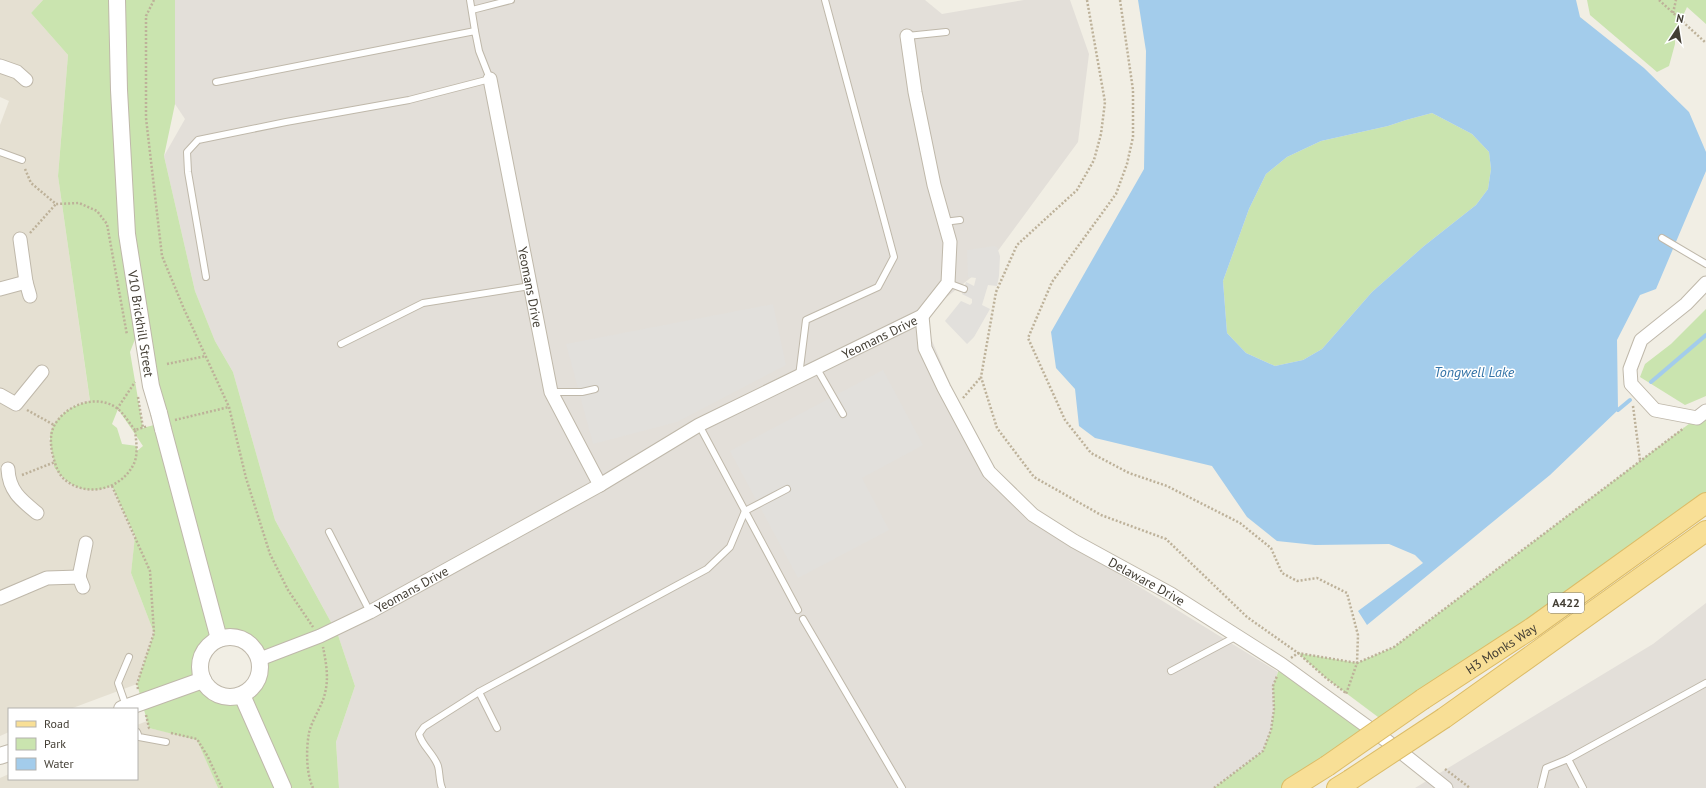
<svg xmlns="http://www.w3.org/2000/svg" width="1706" height="788" font-family="'PT Sans',sans-serif">
	<rect width="100%" height="100%" fill="#f1eee4"/>
	<!-- residential -->
	<g fill="#e5e0d2">
		<polygon points="0,0 43,0 31,13 68,55 58,176 90,402 75,405 63,413 54,425 49,438 55,462 54,467 104,489 112,486 135,537 131,573 154,633 137,684 70,709 9,709 9,732 0,736 0,125 9,101 0,97"/>
		<polygon points="147,721 149,728 197,739 218,788 0,788 0,778 9,774 9,779 137,779 137,725"/>
	</g>
	<!-- industrial -->
	<g fill="#e3dfd9">
		<polygon points="175,0 925,0 942,14 1024,0 1070,0 1089,54 1078,142 989,263 922,317 987,471 1117,573 1278,672 1273,686 1274,709 1271,730 1263,751 1214,788 339,788 336,742 355,686 338,635 275,520 233,372 215,341 195,291 164,156 185,119 175,104"/>
		<polygon points="1706,603 1706,788 1415,788 1653,644"/>
	</g>
	<!-- green -->
	<g fill="#cae4af" fill-rule="evenodd">
		<path d="M 43,0 L 175,0 L 175,104 L 164,156 L 195,291 L 215,341 L 233,372 L 275,520 L 338,635 L 355,686 L 336,742 L 339,788 L 218,788 L 197,740 L 149,728 L 137,684 L 154,633 L 131,573 L 135,536 L 112,486 C 87,496 69,487 54,467 C 55,457 50,449 50,439 C 49,426 63,411 75,406 C 79,404 85,403 90,401 L 58,176 L 68,55 L 31,13 ZM 141,324 L 161,423 L 143,428 L 130,352 ZM 118,409 L 143,446 L 137,451 L 137,446 L 122,444 L 117,428 L 112,424 ZM 230,637 C 235,638 241,638 245,641 C 259,648 266,669 256,683 C 223,731 164,651 230,637 Z"/>
		<polygon points="1587,0 1706,0 1706,24 1687,7 1675,33 1675,44 1669,66 1657,72 1590,15"/>
		<polygon points="1432,113 1472,134 1489,152 1491,169 1488,189 1476,205 1424,246 1372,292 1322,349 1303,360 1275,366 1246,353 1227,333 1223,281 1249,209 1266,174 1287,157 1321,141 1388,126 1406,120"/>
		<polygon points="1706,309 1706,396 1685,405 1640,377 1645,364 1671,344"/>
		<polygon points="1706,411 1706,503 1386,723 1326,678 1298,653 1357,663 1394,647"/>
		<polygon points="1281,664 1376,733 1292,788 1214,788 1263,751 1271,730 1274,709 1273,686"/>
	</g>
	<!-- parking -->
	<g fill="#e2e0dc">
		<polygon points="993,246 997,247 1000,256 999,276 997,286 988,285 982,305 990,309 974,337 967,344 945,321 961,301 970,305 972,303 972,299 962,294 966,282 974,286 976,278 968,277 967,250"/>
		<polygon points="773,304 786,365 677,422 593,444 566,344"/>
		<polygon points="883,370 923,445 862,478 889,530 798,578 730,451"/>
	</g>
	<!-- water -->
	<path fill="#a3cceb" fill-rule="evenodd" d="M 1138,0 L 1576,0 L 1580,17 L 1644,68 L 1689,112 L 1706,152 L 1706,171 L 1656,289 L 1640,295 L 1617,340 L 1618,410 L 1550,475 L 1367,625 L 1358,611 L 1423,563 L 1415,555 L 1389,544 L 1315,545 L 1277,541 L 1247,517 L 1212,466 L 1095,438 L 1079,426 L 1075,389 L 1056,368 L 1051,332 L 1144,169 L 1146,51 ZM 1432,113 L 1472,134 L 1489,152 L 1491,169 L 1488,189 L 1476,205 L 1424,246 L 1372,292 L 1322,349 L 1303,360 L 1275,366 L 1246,353 L 1227,333 L 1223,281 L 1249,209 L 1266,174 L 1287,157 L 1321,141 L 1388,126 L 1406,120 Z"/>
	<g fill="none" stroke-linecap="round" stroke-linejoin="round">
		<!-- stream -->
		<g stroke="#a3cceb" stroke-width="4">
			<polyline points="1651,382 1706,335"/>
			<polyline points="1618,410 1630,400"/>
		</g>
		<defs>
			<g id="service">
				<polyline points="470,0 475,31"/>
				<polyline points="472,10 511,0"/>
				<polyline points="907,36 946,32"/>
				<polyline points="0,152 22,160"/>
				<polyline points="944,222 960,220"/>
				<polyline points="1662,238 1706,264"/>
				<polyline points="206,277 188,172 187,152 198,140 286,122 409,100 490,79 479,51 475,31 216,82"/>
				<polyline points="948,283 964,289"/>
				<polyline points="341,344 423,303 530,286"/>
				<polyline points="816,367 843,414"/>
				<polyline points="799,376 806,320 878,287 894,257 825,0"/>
				<polyline points="551,392 582,392 595,389"/>
				<polyline points="699,425 798,610"/>
				<polyline points="329,532 370,612"/>
				<polyline points="803,619 902,788"/>
				<polyline points="1171,671 1237,636"/>
				<polyline points="479,692 497,728"/>
				<polyline points="126,706 118,683 129,657"/>
				<polyline points="137,732 139,737 166,742"/>
				<polyline points="1568,759 1706,683"/>
				<path d="M 442,788 C 439,781 440,773 438,766 C 434,754 422,746 419,734 L 424,727 L 479,692 L 707,569 L 730,547 L 745,511 L 787,489"/>
				<polyline points="1541,788 1546,768 1568,759 1583,788"/>
			</g>
			<g id="minor">
				<polyline points="0,66 17,72 26,80"/>
				<path id="s1" d="M 490,79 L 551,392 L 600,485"/>
				<polyline points="26,282 30,296"/>
				<polyline points="1706,283 1686,304 1641,340 1630,369 1631,384 1655,410 1697,418 1706,411"/>
				<polyline points="0,289 26,282 20,239"/>
				<path id="s2" d="M 922,316 L 925,348 L 944,388 L 989,472 L 1033,515 L 1074,541 L 1171,594 L 1281,664 L 1387,741 L 1446,788"/>
				<polyline points="0,395 16,404 42,372"/>
				<path d="M 8,469 C 9,491 21,500 37,513"/>
				<polyline points="79,577 86,543"/>
				<polyline points="0,598 47,578 79,577 83,587"/>
				<path id="s3" d="M 260,659 L 320,636 L 370,612 L 600,485 L 699,425 L 922,316 L 948,283 L 950,242 L 934,185 L 915,92 L 907,36"/>
			</g>
			<g id="tertiary">
				<path id="s4" d="M 117,0 L 119,90 L 127,234 L 151,386 L 159,413"/>
				<polyline points="163,429 219,639"/>
				<circle cx="230" cy="667" r="30"/>
				<polyline points="242,695 283,788"/>
				<polyline points="122,709 203,680"/>
				<polyline points="0,756 9,753"/>
			</g>
			<g id="primary">
				<path id="s5" d="M 1423,699 L 1532,628 L 1706,503"/>
				<polyline points="1444,718 1706,531"/>
				<polyline points="1292,788 1327,766"/>
				<polyline points="1337,788 1350,780"/>
			</g>
		</defs>
		<!-- service casing -->
		<use href="#service" stroke="#bfb8aa" stroke-width="8"/>
		<!-- minor casing -->
		<use href="#minor" stroke="#bfb8aa" stroke-width="15"/>
		<!-- tertiary casing -->
		<use href="#tertiary" stroke="#bfb8aa" stroke-width="18"/>
		<!-- primary casing -->
		<use href="#primary" stroke="#dcbc67" stroke-width="22"/>
		<!-- path -->
		<g stroke="#bdb199" stroke-width="2.5" stroke-dasharray="2 2" stroke-linecap="butt">
			<polyline points="154,0 146,16 146,118 162,256 184,309 229,407 246,478 270,554 288,590 313,627"/>
			<polyline points="1087,0 1105,102 1101,134 1094,160 1077,190 1017,245 996,292 981,377 997,428 1034,477 1101,515 1166,539 1247,617 1298,653 1326,678 1346,693"/>
			<polyline points="1120,0 1133,90 1133,137 1127,164 1116,194 1052,282 1028,338 1065,420 1091,453 1129,473 1167,486 1240,523 1271,548 1282,573 1297,581 1317,578 1347,593 1358,635 1357,663 1346,694"/>
			<polyline points="1659,0 1706,43"/>
			<polyline points="1673,13 1676,0"/>
			<polyline points="25,169 31,183 56,204 79,203 97,211 107,224 127,335"/>
			<polyline points="30,233 56,204"/>
			<polyline points="167,364 206,356"/>
			<polyline points="138,397 143,428"/>
			<polyline points="963,398 981,377"/>
			<polyline points="1633,406 1640,460"/>
			<polyline points="117,409 135,382"/>
			<polyline points="27,410 54,425"/>
			<polyline points="175,420 229,407"/>
			<path d="M 135,430 C 130,424 124,414 118,409 C 99,394 71,403 58,420 C 50,430 50,439 52,452 C 54,460 57,473 64,479 C 87,499 124,489 135,461 C 138,451 136,440 135,430 L 148,426"/>
			<polyline points="22,475 55,462"/>
			<polyline points="112,486 150,571 154,633 137,684 138,689"/>
			<polyline points="1291,658 1298,653 1357,663 1394,647 1684,428"/>
			<polyline points="146,715 149,728 151,729"/>
			<polyline points="171,733 197,739 208,757 222,788"/>
			<polyline points="1445,769 1470,788"/>
			<path d="M 313,788 C 306,773 306,749 309,733 C 312,719 322,707 325,693 C 329,678 326,662 323,647"/>
			<polyline points="1214,788 1263,751 1271,730 1274,709 1273,686 1277,676"/>
		</g>
		<!-- service -->
		<use href="#service" stroke="#fff" stroke-width="6"/>
		<!-- minor -->
		<use href="#minor" stroke="#fff" stroke-width="13"/>
		<!-- tertiary -->
		<use href="#tertiary" stroke="#fff" stroke-width="16"/>
		<!-- primary -->
		<use href="#primary" stroke="#f8df96" stroke-width="20"/>
		<defs>
			<polyline id="tertiary-bridge" points="159,413 163,429"/>
			<g id="primary-bridge">
				<polyline points="1327,766 1423,699"/>
				<polyline points="1350,780 1444,718"/>
			</g>
		</defs>
		<!-- tertiary-bridge casing -->
		<use href="#tertiary-bridge" stroke="#bfb8aa" stroke-width="18" stroke-linecap="butt"/>
		<!-- primary-bridge casing -->
		<use href="#primary-bridge" stroke="#dcbc67" stroke-width="22" stroke-linecap="butt"/>
		<!-- tertiary-bridge -->
		<use href="#tertiary-bridge" stroke="#fff" stroke-width="16"/>
		<!-- primary-bridge -->
		<use href="#primary-bridge" stroke="#f8df96" stroke-width="20"/>
	</g>
	<g text-anchor="middle" stroke-width="3" stroke-linejoin="round" paint-order="stroke">
		<!-- shield labels -->
		<rect fill="#fff" stroke="#7b7871" stroke-width="1" x="1548" y="593" width="36" height="20" rx="3"/>
		<g font-size="12" font-weight="bold" fill="#433e34">
			<text x="1566" y="607">A422</text>
		</g>
		<!-- street labels -->
		<g font-size="13" fill="#433e34" stroke="#fff">
			<text dy="5" stroke="none"><textPath href="#s1" startOffset="212">Yeomans Drive</textPath></text>
			<text dy="5" stroke="none"><textPath href="#s4" startOffset="325">V10 Brickhill Street</textPath></text>
			<text dy="5" stroke="none"><textPath href="#s3" startOffset="699">Yeomans Drive</textPath></text>
			<text dy="5" stroke="none"><textPath href="#s2" startOffset="365">Delaware Drive</textPath></text>
			<text dy="5" stroke="none"><textPath href="#s3" startOffset="167">Yeomans Drive</textPath></text>
			<text dy="5" stroke="none"><textPath href="#s5" startOffset="93">H3 Monks Way</textPath></text>
		</g>
		<!-- water labels -->
		<g font-size="14" font-style="italic" fill="#3474a8" stroke="#fff">
			<text x="1474" y="377">Tongwell Lake</text>
		</g>
	</g>
	<!-- legend -->
	<rect x="8" y="708" width="130" height="72" fill="#ffffff" stroke="#b4b2ae"/>
	<rect x="16" y="721" width="20" height="6" fill="#f8df96" stroke="#b4b2ae"/>
	<text x="44" y="728" font-size="12" fill="#433e34">Road</text>
	<rect x="16" y="738" width="20" height="12" fill="#cae4af" stroke="#b4b2ae"/>
	<text x="44" y="748" font-size="12" fill="#433e34">Park</text>
	<rect x="16" y="758" width="20" height="12" fill="#a3cceb" stroke="#b4b2ae"/>
	<text x="44" y="768" font-size="12" fill="#433e34">Water</text>
	<!-- north arrow -->
	<g transform="translate(1678 28) rotate(12)" stroke="#ffffff" stroke-width="3" paint-order="stroke">
	<path d="M0-3L7 15L0 10L-7 15Z" fill="#433e34"/>
	<text y="-6" font-size="11" font-weight="bold" text-anchor="middle" fill="#433e34">N</text>
	</g>
</svg>
